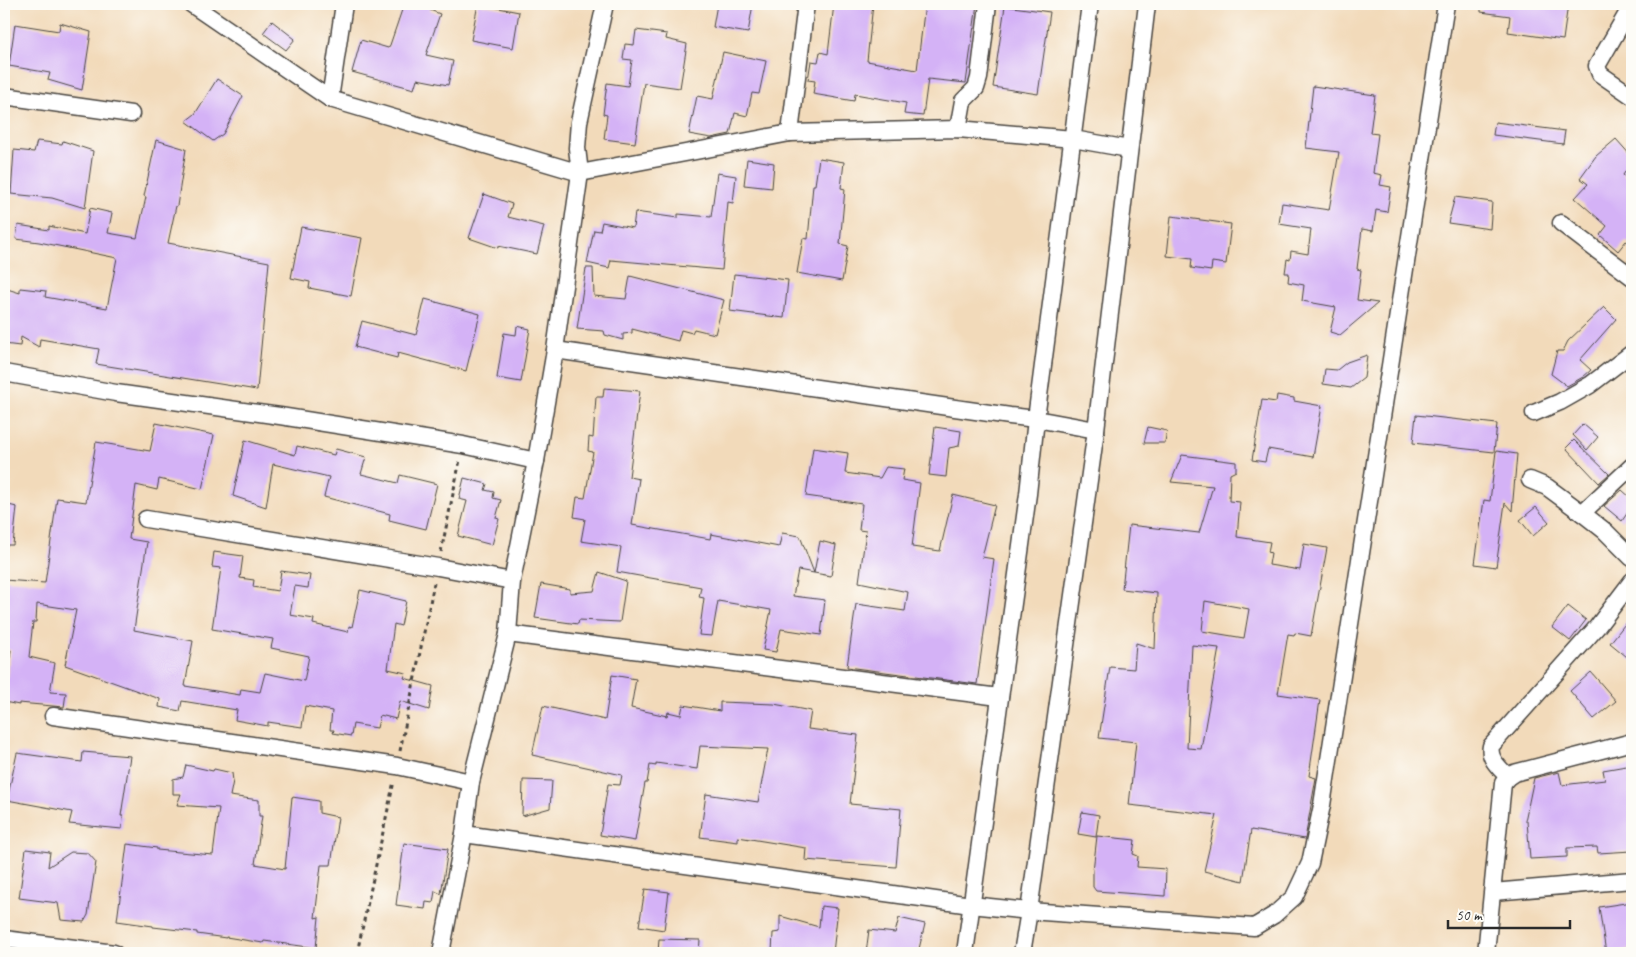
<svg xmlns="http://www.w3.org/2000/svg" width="1636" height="957" font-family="Caveat,sans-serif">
	<rect width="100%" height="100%" fill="#fdfcf7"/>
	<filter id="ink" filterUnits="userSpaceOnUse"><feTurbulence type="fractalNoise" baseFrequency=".02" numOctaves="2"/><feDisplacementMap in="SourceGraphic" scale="10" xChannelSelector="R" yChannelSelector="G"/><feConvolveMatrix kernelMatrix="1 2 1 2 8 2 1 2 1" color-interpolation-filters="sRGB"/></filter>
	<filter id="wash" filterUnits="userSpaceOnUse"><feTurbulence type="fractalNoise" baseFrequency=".0096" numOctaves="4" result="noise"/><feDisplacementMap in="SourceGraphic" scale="20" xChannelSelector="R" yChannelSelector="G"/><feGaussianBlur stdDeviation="1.12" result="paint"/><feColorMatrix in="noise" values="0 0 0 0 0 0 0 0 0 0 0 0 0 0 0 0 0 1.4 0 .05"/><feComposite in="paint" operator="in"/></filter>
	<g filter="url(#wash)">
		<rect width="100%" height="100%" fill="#f2daba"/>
		<g id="blocks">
			<!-- building -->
			<g fill="#d4b2f6" fill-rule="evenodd">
				<polygon points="404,4 432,4 430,10 440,14 426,55 453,61 448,85 417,79 414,89 352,72 361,40 388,48 390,45"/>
				<polygon points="478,4 519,12 513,48 471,40"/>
				<polygon points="717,4 753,4 748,33 713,27"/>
				<polygon points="834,4 873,4 867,61 917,70 925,4 977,4 966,83 928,79 923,116 904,114 906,103 855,94 854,101 813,94 815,81 808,80 811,61 818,62 820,52 828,54"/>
				<polygon points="1481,4 1568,4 1563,40 1508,32 1510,16 1481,12"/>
				<polygon points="1005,6 1050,12 1038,94 993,87"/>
				<polygon points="272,21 295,39 286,50 263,33"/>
				<polygon points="60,23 91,32 82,90 48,80 50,73 9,66 15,24 59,31"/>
				<polygon points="636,30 667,34 666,39 687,44 680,88 644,83 635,143 604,139 607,115 603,114 607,83 628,86 632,60 623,59 625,44 634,45"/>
				<polygon points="723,52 766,61 759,94 752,93 747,116 735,113 730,134 711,138 689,134 697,96 713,99"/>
				<polygon points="217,79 243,96 223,134 213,141 186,121 195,114"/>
				<polygon points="1313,86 1375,95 1370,133 1378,134 1373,173 1382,175 1380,185 1391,187 1387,212 1376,210 1373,231 1362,229 1357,269 1361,270 1357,300 1378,303 1340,335 1330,332 1336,307 1302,301 1304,285 1288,282 1289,273 1285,273 1287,259 1290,260 1291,251 1308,254 1311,229 1279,224 1282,203 1329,210 1339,152 1306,148"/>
				<polygon points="1495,122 1565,131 1563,144 1493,135"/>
				<polygon points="1616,139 1632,157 1632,162 1623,175 1632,183 1632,245 1626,241 1618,251 1600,235 1607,226 1575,198 1588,184 1580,178 1596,156"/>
				<polygon points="156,140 186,149 177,206 176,206 168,243 269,262 257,390 96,364 99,349 40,339 39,347 21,337 20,346 4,344 4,288 20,293 20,288 46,291 45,297 107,308 117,258 39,242 16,239 18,225 49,230 49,226 85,234 90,208 112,213 108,233 137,238 146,197 144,196"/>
				<polygon points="37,141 62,144 63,141 93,151 85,208 52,198 11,194 14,150 34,152"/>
				<polygon points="819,158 844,162 841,188 845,189 840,244 848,246 842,281 797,273 803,238 808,239 813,185 815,185"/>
				<polygon points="747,159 774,163 772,188 744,185"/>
				<polygon points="717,173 736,176 733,203 728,202 722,270 611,260 609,268 587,263 594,230 600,231 602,222 633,228 635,212 678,218 678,214 711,217"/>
				<polygon points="484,194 512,204 508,217 544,226 537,254 498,246 498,248 469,238"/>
				<polygon points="1455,197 1492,202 1490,229 1448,223"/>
				<polygon points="1171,216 1231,224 1226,264 1212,262 1211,271 1191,268 1192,259 1167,256"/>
				<polygon points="301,227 362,238 351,296 309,288 310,282 291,278"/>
				<polygon points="586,268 593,268 594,296 626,299 630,276 724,300 715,334 694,329 692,333 681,330 678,341 632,329 632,333 623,334 623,340 605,335 604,331 577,329"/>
				<polygon points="734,274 788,280 784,318 730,311"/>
				<polygon points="425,299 480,314 466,371 398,353 397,358 355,347 362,321 416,335"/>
				<polygon points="1604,307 1616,319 1580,360 1591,370 1583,377 1567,386 1551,374 1557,351 1563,351 1568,341"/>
				<polygon points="517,326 530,329 521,382 497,378 504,333 516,335"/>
				<polygon points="1367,355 1364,378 1351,388 1323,384 1325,369 1337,370 1347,362"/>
				<polygon points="604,388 640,391 629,477 639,479 632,525 710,539 711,534 779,547 782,533 800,536 814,573 798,570 793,596 825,600 821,635 781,629 776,652 763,650 771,610 718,601 712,636 699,635 704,598 699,597 701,587 617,572 621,547 581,541 585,519 574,517 577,497 585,498 593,452 588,451 589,437 593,438 596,397 603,397"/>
				<polygon points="1277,395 1294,398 1294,401 1322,406 1313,457 1268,449 1265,462 1252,460 1262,400 1276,402"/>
				<polygon points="1416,415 1497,424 1494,452 1413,443"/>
				<polygon points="156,423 214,435 202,489 159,479 157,490 136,485 129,539 147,542 134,630 193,641 185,686 240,695 241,689 260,692 265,673 304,681 309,656 271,648 273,639 212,629 221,568 212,567 214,552 243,556 240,578 254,580 253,587 278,591 281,571 310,575 308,588 295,586 290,615 314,619 313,624 348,632 349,626 352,627 360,590 406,601 401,626 394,624 388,669 406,673 404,678 433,686 429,710 400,701 396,719 380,715 377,728 353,724 351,736 333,733 334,730 330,730 332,711 305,706 302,727 268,722 268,726 235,720 237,710 182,701 180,711 159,707 160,699 65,665 76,610 37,604 36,622 33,622 29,657 55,663 50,692 66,693 64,707 19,703 19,705 4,702 11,650 4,649 4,580 45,583 57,498 86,502 96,442 150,451"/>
				<polygon points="1583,424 1598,437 1587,450 1573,435"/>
				<polygon points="935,427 961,431 959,446 949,448 946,477 929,475"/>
				<polygon points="1148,427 1167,431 1165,443 1144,443"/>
				<polygon points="245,440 295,455 297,446 334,455 336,449 366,457 361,474 398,483 400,475 437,484 426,529 389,520 390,514 324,497 329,477 273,464 266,507 233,496"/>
				<polygon points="1574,440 1609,474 1599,483 1566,448"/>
				<polygon points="813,448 848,453 845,473 880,478 886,467 904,469 902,480 920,483 912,547 940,551 953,495 995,505 982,557 994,559 977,684 847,667 856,604 905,611 908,592 859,582 866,531 859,530 862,504 806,496"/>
				<polygon points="1496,451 1517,454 1512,511 1505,503 1496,567 1475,564 1484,500 1490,501"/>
				<path d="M 1182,455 L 1236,462 L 1236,471 L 1230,474 L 1229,501 L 1240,502 L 1237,537 L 1270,542 L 1268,552 L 1271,553 L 1269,565 L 1300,570 L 1304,544 L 1327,548 L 1311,636 L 1295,633 L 1294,635 L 1288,634 L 1278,694 L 1320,700 L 1309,776 L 1316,778 L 1305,839 L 1251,830 L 1243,881 L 1204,871 L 1217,815 L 1129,805 L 1136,742 L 1099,738 L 1110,667 L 1134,669 L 1136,643 L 1155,649 L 1157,593 L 1122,589 L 1129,525 L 1199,533 L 1213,486 L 1171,482 ZM 1205,601 L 1249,609 L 1244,638 L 1202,631 ZM 1192,645 L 1219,648 L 1201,749 L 1187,748 Z"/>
				<polygon points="464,478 487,484 485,490 494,492 493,498 501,500 496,518 499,519 492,545 458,536 467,501 459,499"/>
				<polygon points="1622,490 1632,499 1632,506 1622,521 1604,506"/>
				<polygon points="4,504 17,507 13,545 4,545"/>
				<polygon points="1536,507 1549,522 1533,536 1520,520"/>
				<polygon points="820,541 836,545 831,576 814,573"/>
				<polygon points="599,572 626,581 620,622 579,620 578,624 535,618 541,584 570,589 570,593 594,591"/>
				<polygon points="1568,606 1586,620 1570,641 1552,627"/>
				<polygon points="1632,615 1632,661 1610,643"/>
				<polygon points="1591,672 1616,701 1594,719 1570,691"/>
				<polygon points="612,675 636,679 631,708 667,716 668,712 681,715 683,705 720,711 720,702 774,704 811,711 808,729 858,735 850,804 901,809 896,867 805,860 806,848 738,837 738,842 700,837 706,794 758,802 768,749 700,746 697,769 656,763 656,766 650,765 647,783 645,783 635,841 600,835 608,784 620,785 622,775 532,755 543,706 605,720"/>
				<polygon points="83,752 130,756 121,816 123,816 122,829 69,824 72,812 7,800 17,753 82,762"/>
				<polygon points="186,765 213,771 214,769 232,773 233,781 230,796 259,800 259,816 262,816 255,864 285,869 292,797 319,801 319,813 338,817 331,865 321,865 315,918 319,917 316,948 264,941 263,943 226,937 226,938 197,934 197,932 153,927 153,926 117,921 127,844 157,848 157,850 213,855 219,808 177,805 181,794 173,794 173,779 183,777"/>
				<polygon points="1632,765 1632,851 1598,853 1597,847 1567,848 1567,857 1530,859 1527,821 1525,821 1534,778 1559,772 1562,785 1605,780 1603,770"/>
				<polygon points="523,780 552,781 550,808 522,816"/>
				<polygon points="1082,812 1099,815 1096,837 1078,834"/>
				<polygon points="1097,836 1135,840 1133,854 1138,856 1137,867 1166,869 1165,896 1096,891 1093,887 1093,871"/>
				<polygon points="404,843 448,849 441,894 435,891 433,903 426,902 425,909 396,905"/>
				<polygon points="26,849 50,852 48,867 71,852 88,853 96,862 88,915 84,922 61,920 58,903 19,898"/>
				<polygon points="645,889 669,892 664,930 639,926"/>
				<polygon points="1632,902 1632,949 1606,953 1599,907"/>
				<polygon points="821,906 838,908 833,953 772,952 773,933 780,932 780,916 819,927"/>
				<polygon points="899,918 925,924 918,953 866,953 869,930 895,933"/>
				<polygon points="659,939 700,940 699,953 658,953"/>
			</g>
		</g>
	</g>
	<g filter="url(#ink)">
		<use href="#blocks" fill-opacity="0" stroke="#494540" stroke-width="1"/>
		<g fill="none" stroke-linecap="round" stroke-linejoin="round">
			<defs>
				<g id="minor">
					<polyline points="191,4 330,99 580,173 790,133 958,129 1073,139 1129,149"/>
					<polyline points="1632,5 1597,66 1600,74 1632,96"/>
					<polyline points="4,96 131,114"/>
					<polyline points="330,99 344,4"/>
					<polyline points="958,129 963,101 976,88 979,78 988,4"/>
					<polyline points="790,133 806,4"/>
					<polyline points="1561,223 1632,277"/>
					<polyline points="555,350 1010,416 1036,419 1096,430"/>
					<polyline points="4,373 116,393 280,416 463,445 536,461"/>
					<polyline points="1534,413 1560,402 1590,385 1632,353"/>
					<polyline points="1632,466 1582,513 1605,531 1632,558"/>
					<polyline points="1530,480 1547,487 1582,513"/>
					<polyline points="146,519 438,567 512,581"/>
					<polyline points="508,634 999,697"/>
					<polyline points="53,716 397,766 471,782"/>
					<path d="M 1508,777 C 1500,768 1488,759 1491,746 L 1597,627 L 1632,581"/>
					<polyline points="464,834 971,905 1029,911 1254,927 1274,915 1294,897 1310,863 1322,805 1446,4"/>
					<polyline points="1493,892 1632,880"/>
					<polyline points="4,939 114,953"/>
					<polyline points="441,953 464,834 471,782 508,634 512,581 536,461 555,350 580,173 577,148 579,122 605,4"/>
					<polyline points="965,953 1028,494 1036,419 1090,4"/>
					<polyline points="1022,953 1029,911 1096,430 1147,4"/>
					<polyline points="1486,953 1503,783 1508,777 1514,773 1632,742"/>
				</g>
			</defs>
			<!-- minor casing -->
			<use href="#minor" stroke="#494540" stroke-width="19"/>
			<!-- path -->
			<g stroke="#494540" stroke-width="3" stroke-dasharray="4 4" stroke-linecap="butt">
				<polyline points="441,552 460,460"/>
				<polyline points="400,751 434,583"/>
				<polyline points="357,953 394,781"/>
			</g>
			<!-- minor -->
			<use href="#minor" stroke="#fff" stroke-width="16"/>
		</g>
	</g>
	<!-- margin -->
	<rect width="1636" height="957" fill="none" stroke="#fdfcf7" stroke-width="20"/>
	<!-- scale -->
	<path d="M1448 920v8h122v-8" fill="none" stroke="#2b2b2b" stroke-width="2.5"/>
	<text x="1456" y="920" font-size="15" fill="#2b2b2b" stroke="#fdfcf7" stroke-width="4" paint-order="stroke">50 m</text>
</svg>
